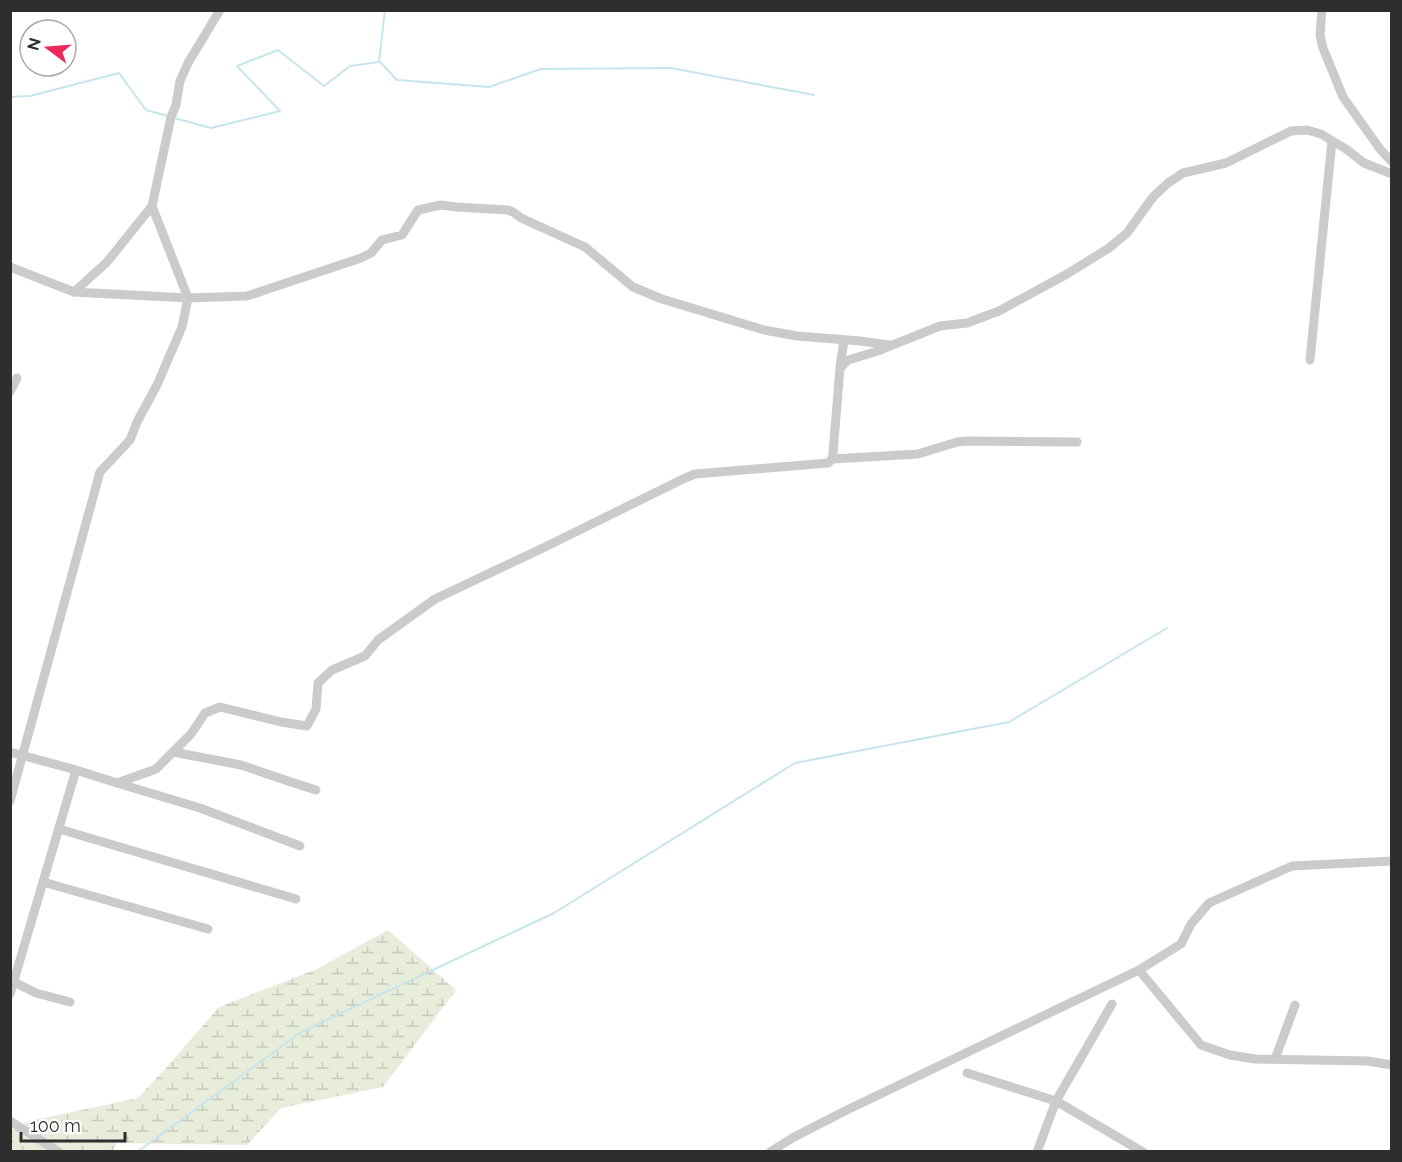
<svg xmlns="http://www.w3.org/2000/svg" width="1402" height="1162" font-family="Raleway,sans-serif">
	<defs>
		<pattern id="wetland-marsh" width="20" height="14" patternUnits="userSpaceOnUse" patternTransform="scale(1.5)"><rect width="20" height="14" fill="#e7ecdb"/><path d="M1 5h8M5 5V1M11 12h8M15 12V8" fill="none" stroke="#c6cbbc"/></pattern>
	</defs>
	<rect width="100%" height="100%" fill="#fff"/>
	<!-- wetland -->
	<polygon fill="url(#wetland-marsh)" points="388,930 456,990 383,1087 281,1108 247,1145 118,1143 112,1151 11,1152 11,1130 30,1121 138,1098 165,1069 219,1007 317,969"/>
	<g fill="none" stroke-linecap="round" stroke-linejoin="round">
		<!-- stream -->
		<g stroke="#c6e5ed" stroke-width="2">
			<polyline points="380,62 397,80 489,87 541,69 671,68 814,95"/>
			<polyline points="10,97 30,96 119,73 146,110 168,116"/>
			<polyline points="174,118 211,128 280,111 237,66 278,50 324,86 350,66 379,62 385,10"/>
			<polyline points="137,1152 301,1032 554,913 795,763 1009,722 1167,628"/>
		</g>
		<!-- minor -->
		<g stroke="#cbcbcb" stroke-width="9">
			<polyline points="1322,10 1320,35 1323,48 1343,97 1380,149 1392,162"/>
			<polyline points="152,206 107,262 74,292 188,298 247,296 361,258 371,253 382,240 402,235 418,210 441,205 456,207 508,210 513,212 521,218 585,247 633,287 662,299 764,330 797,336 860,341 889,345"/>
			<polyline points="10,267 74,292"/>
			<polyline points="1310,360 1332,141"/>
			<polyline points="840,367 844,340"/>
			<polyline points="10,392 17,378"/>
			<polyline points="832,459 918,454 957,442 967,441 1077,442"/>
			<polyline points="10,752 76,770"/>
			<polyline points="173,752 241,765 294,783 316,790"/>
			<polyline points="117,783 200,808 300,846"/>
			<polyline points="10,801 100,472 130,440 137,422 157,385 182,327 188,298 152,206 171,117 176,105 180,81 188,63 220,10"/>
			<polyline points="59,829 296,899"/>
			<polyline points="43,882 208,929"/>
			<polyline points="1139,970 1201,1045 1230,1055 1255,1059 1368,1061 1392,1065"/>
			<polyline points="14,982 36,993 70,1002"/>
			<polyline points="10,994 76,770 117,783 156,769 191,734 205,713 220,707 281,722 307,726 316,709 318,683 332,670 365,656 378,640 435,599 545,547 683,479 695,474 828,463 832,459 833,453 840,368 848,360 875,352 940,326 967,323 999,311 1067,274 1109,248 1127,233 1153,197 1168,183 1183,173 1226,163 1291,131 1307,130 1321,134 1346,149 1364,163 1392,174"/>
			<polyline points="1275,1059 1295,1005"/>
			<polyline points="967,1073 1056,1101 1143,1152"/>
			<polyline points="10,1121 59,1152"/>
			<polyline points="770,1152 794,1137 847,1110 1139,970 1181,944 1191,924 1209,903 1292,866 1392,861"/>
			<polyline points="1037,1152 1056,1101 1112,1004"/>
		</g>
	</g>
	<!-- border -->
	<rect width="1402" height="1162" fill="none" stroke="#2e2e2e" stroke-width="24"/>
	<!-- north arrow -->
	<g transform="translate(48 48) rotate(286)"><circle r="28" fill="#ffffff" stroke="#ababab" stroke-width="1.5"/>
	<path d="M0-4.5L10 22L0 15L-10 22Z" fill="#eb295a"/>
	<text y="-9" font-size="16" font-weight="bold" text-anchor="middle" fill="#2e2e2e">N</text>
	</g>
	<!-- scale -->
	<path d="M21 1132v9h104v-9" fill="none" stroke="#2e2e2e" stroke-width="3"/>
	<text x="30" y="1132" font-size="18" fill="#2e2e2e" stroke="#ffffff" stroke-width="4.5" paint-order="stroke">100 m</text>
</svg>
